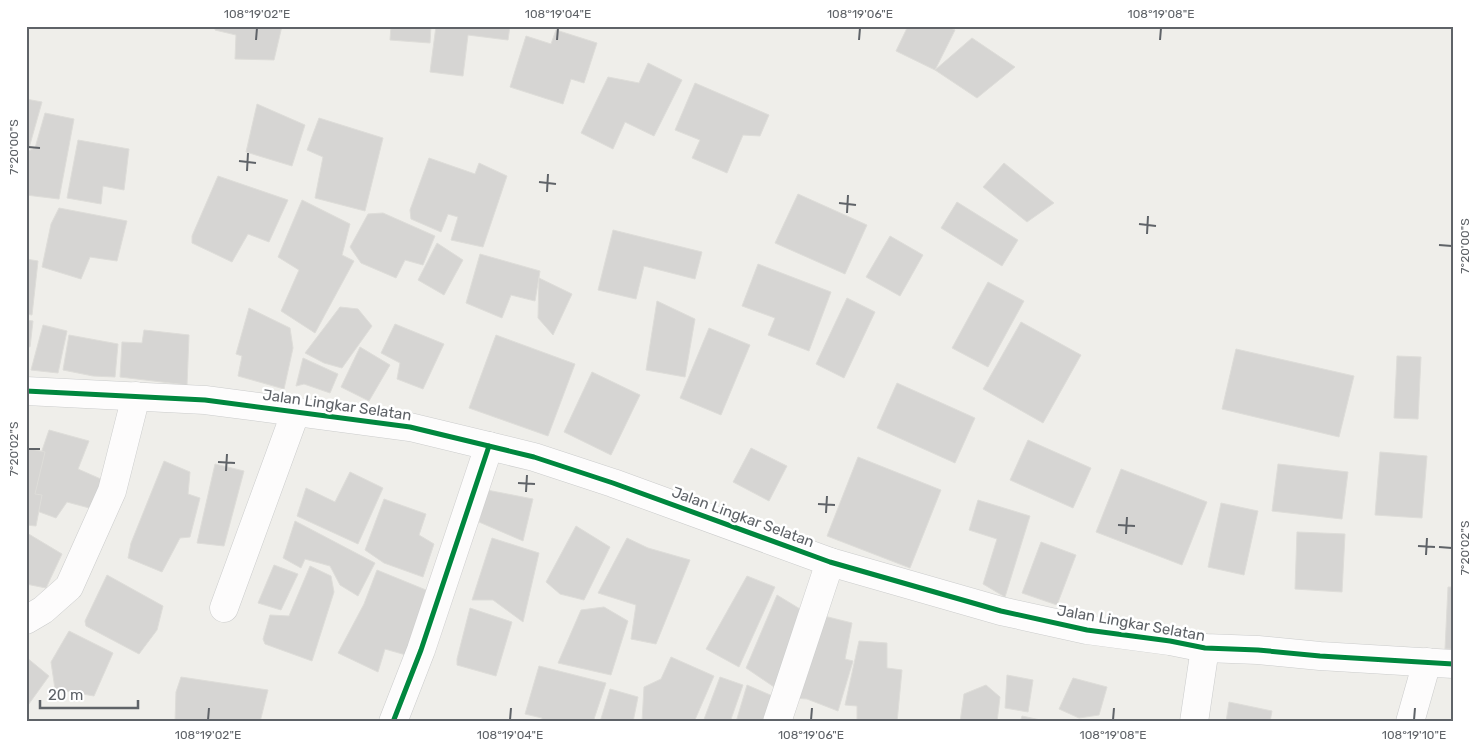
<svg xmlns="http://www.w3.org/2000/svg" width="1479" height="748" font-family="Rubik,sans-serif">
	<rect width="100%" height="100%" fill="#efeeea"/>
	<!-- building -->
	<g fill="#d6d5d3" stroke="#deddd9">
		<polygon points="215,26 282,26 274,60 235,59 236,35 215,30"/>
		<polygon points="391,26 431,26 430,43 390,40"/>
		<polygon points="436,26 510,26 508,40 468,35 463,76 430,72"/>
		<polygon points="908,26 946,26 955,30 935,70 896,51"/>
		<polygon points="556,30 597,43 584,83 571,79 563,104 510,87 526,36 551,44"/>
		<polygon points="972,38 1015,67 977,98 935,70"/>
		<polygon points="648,63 682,80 654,136 625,122 613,149 581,133 608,77 639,83"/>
		<polygon points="695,83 769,115 760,136 743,135 727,173 692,158 700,140 675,130"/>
		<polygon points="26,99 42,102 29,148 26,146"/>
		<polygon points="257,104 305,125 292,166 246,152"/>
		<polygon points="45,113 74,119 59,199 26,195 26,152 35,148"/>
		<polygon points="319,118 383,138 365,211 315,198 323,157 307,150"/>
		<polygon points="78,140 129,149 124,190 103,186 101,204 67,198"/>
		<polygon points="429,158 475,174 479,163 507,176 483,247 451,240 458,217 448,214 441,232 411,219 410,210"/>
		<polygon points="1004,163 1054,203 1027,222 983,187"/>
		<polygon points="218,176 288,200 269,242 248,234 232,262 192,243 192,236"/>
		<polygon points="798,194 867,225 845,274 775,243"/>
		<polygon points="302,200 350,224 342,255 354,261 315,333 281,311 299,270 278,257"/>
		<polygon points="957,202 1018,240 1002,266 941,228"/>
		<polygon points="59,208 127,221 117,261 90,257 81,279 42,267 51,224"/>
		<polygon points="383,213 435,236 423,265 405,260 396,278 361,263 350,247 368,214"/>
		<polygon points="613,230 702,252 695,279 644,266 636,299 598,290"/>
		<polygon points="890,236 923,255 900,296 866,277"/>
		<polygon points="437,243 463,260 444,295 418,280"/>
		<polygon points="480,254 540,271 535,301 511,295 502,318 466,303"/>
		<polygon points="26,259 38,261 32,315 26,314"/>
		<polygon points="758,264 831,292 809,351 768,335 775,318 742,306"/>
		<polygon points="539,278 572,294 553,335 538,318"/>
		<polygon points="988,282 1024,301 988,367 952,348"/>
		<polygon points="847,298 875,312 844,378 816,364"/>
		<polygon points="657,301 695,319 685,377 646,370"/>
		<polygon points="340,307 358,309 372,326 342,368 324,363 305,353"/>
		<polygon points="249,308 290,328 293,348 284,389 238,376 242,356 236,354"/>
		<polygon points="26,320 33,321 30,347 26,346"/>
		<polygon points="1021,322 1081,355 1043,423 983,389"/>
		<polygon points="395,324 444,344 423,389 397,379 400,363 381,353"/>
		<polygon points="43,325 67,331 58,373 31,370"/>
		<polygon points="709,328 750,345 721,415 680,398"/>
		<polygon points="144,330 189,335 187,385 120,377 122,342 142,343"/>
		<polygon points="69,335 118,344 115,377 93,376 63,370"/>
		<polygon points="496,335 575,364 548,436 469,408"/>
		<polygon points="360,347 390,365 369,401 341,387"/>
		<polygon points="1236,349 1354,376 1339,437 1222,409"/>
		<polygon points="1397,356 1421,357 1418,419 1394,418"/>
		<polygon points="303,358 338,374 330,393 304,384 296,386"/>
		<polygon points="592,372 640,395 611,455 564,432"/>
		<polygon points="897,383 975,418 955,463 877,428"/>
		<polygon points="49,430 89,441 78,469 103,480 93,509 67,502 56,518 26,507 34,474"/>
		<polygon points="1028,440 1091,468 1073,508 1010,480"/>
		<polygon points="26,448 45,452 35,494 42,495 36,526 26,525"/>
		<polygon points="751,448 787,466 769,501 733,482"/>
		<polygon points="1380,452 1427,456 1422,518 1375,515"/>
		<polygon points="858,457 941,490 910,568 827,536"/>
		<polygon points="164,461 190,472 188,494 200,498 190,537 180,538 162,572 128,558 131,543"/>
		<polygon points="215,464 244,471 224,546 197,543"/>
		<polygon points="1278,464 1348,472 1342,519 1272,511"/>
		<polygon points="1121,469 1207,502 1182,565 1096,532"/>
		<polygon points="350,472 383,488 358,544 297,516 306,488 335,502"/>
		<polygon points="487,490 533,499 523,541 479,522"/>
		<polygon points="384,499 426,514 419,535 434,544 423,577 384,563 365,550"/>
		<polygon points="978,500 1030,516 1005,597 983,584 997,539 969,530"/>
		<polygon points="1221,503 1258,511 1244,575 1208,567"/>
		<polygon points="295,521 375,563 358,596 340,585 330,566 305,559 301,568 283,558"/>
		<polygon points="576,526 610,547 584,600 560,594 546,582"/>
		<polygon points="1297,532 1345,534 1342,592 1295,589"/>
		<polygon points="27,533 62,554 46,588 26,584"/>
		<polygon points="492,538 539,553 523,622 493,600 472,600"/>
		<polygon points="627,538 648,548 690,560 656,644 631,639 636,605 598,593"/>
		<polygon points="1041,542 1076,555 1057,605 1022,593"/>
		<polygon points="274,565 298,574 281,610 258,603"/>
		<polygon points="310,566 331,576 334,592 312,661 265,644 263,639 270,615 289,616"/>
		<polygon points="377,570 426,590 417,622 413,657 385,649 378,672 338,653 364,604"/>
		<polygon points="107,575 163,606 157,630 139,654 86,626 85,621"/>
		<polygon points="747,576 775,587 739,667 706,649"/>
		<polygon points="1448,587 1453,587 1453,649 1445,649"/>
		<polygon points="777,595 805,612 777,689 746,668"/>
		<polygon points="604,607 628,621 611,675 558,663 581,610"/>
		<polygon points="470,608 512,622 496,676 457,665 457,659"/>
		<polygon points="816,614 852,623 845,659 853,661 838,711 807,699 793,698"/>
		<polygon points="69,631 113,653 94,696 55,689 51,662"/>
		<polygon points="859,641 887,643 887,668 902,670 897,722 857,722 857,706 845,705"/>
		<polygon points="26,657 49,676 26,708"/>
		<polygon points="671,657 714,676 694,722 642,722 644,687 661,679"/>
		<polygon points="539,666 606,683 593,722 542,722 542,718 525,714"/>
		<polygon points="1007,675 1033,680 1028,712 1005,708"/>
		<polygon points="181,677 268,690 260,722 175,722 176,692"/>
		<polygon points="720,677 743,685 730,722 703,722"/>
		<polygon points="1073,678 1107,687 1099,715 1079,718 1059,709"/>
		<polygon points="747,685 775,697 768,722 736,722"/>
		<polygon points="986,685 1000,697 997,722 960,722 964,694"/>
		<polygon points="610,689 638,697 633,722 600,722"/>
		<polygon points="1229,702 1272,711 1270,722 1226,722"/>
		<polygon points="1022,716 1045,721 1045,722 1020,722"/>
	</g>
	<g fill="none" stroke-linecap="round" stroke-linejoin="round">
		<defs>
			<g id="minor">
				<polyline points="224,608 296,411"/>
				<polyline points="26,620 43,610 69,587 112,491 136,396"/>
				<polyline points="393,722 421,650 489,446"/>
				<polyline points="777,722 830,562"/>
				<polyline points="1194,722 1205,648"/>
				<polyline points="1410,722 1427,662"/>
			</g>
			<polyline id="tertiary" points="26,391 205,400 410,427 534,457 613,483 830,562 1001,611 1087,630 1170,641 1205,648 1258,650 1320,656 1453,664"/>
		</defs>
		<!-- minor casing -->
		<use href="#minor" stroke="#cbcccc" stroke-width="29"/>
		<!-- tertiary casing -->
		<use href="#tertiary" stroke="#cbcccc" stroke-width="29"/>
		<!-- minor -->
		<use href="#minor" stroke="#fdfcfc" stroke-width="28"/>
		<!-- tertiary -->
		<use href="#tertiary" stroke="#fdfcfc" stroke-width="28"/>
		<defs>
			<g id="cycleway">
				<polyline points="26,391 205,400 410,427 534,457 613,483 830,562 1001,611 1087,630 1170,641 1205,648 1258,650 1320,656 1453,664"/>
				<polyline points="393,722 421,650 489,446"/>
			</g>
		</defs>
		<!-- cycleway casing -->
		<use href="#cycleway" stroke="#fff" stroke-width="8"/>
		<!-- cycleway -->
		<use href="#cycleway" stroke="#00873e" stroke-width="5"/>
	</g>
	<!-- ticks -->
	<path fill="none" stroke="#5f6368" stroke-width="2" d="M 256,40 L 257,28M 557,40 L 558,28M 859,40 L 860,28M 1160,40 L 1161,28M 28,147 L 40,148M 239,161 L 256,163M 247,171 L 248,153M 539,182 L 556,184M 547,192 L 548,174M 839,203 L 856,205M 847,213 L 848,195M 1139,224 L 1156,226M 1147,234 L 1148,216M 1439,245 L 1452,246M 28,449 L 40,449M 218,462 L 235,463M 226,471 L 227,454M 518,483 L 535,484M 526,492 L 527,475M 818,504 L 835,505M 826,513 L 827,496M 1118,525 L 1135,526M 1126,534 L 1127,517M 1418,546 L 1435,547M 1439,547 L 1452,548M 1426,555 L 1427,538M 208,720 L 209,708M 510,720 L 511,708M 811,720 L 812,708M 1113,720 L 1114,708M 1414,720 L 1415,708"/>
	<g text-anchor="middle" stroke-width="5" stroke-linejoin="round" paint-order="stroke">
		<!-- street labels -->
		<g font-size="15" fill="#5f6368" stroke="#fff">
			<text transform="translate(337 405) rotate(8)" y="5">Jalan Lingkar Selatan</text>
			<text transform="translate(743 517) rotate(20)" y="5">Jalan Lingkar Selatan</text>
			<text transform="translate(1131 623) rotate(10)" y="5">Jalan Lingkar Selatan</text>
		</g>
	</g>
	<!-- border -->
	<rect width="1479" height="748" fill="none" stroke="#ffffff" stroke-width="55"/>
	<!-- scale -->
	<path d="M40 700v8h98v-8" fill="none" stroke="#5f6368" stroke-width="2.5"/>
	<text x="48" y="700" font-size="15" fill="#5f6368" stroke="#ffffff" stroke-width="4" paint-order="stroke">20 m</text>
	<rect x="28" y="28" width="1424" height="692" fill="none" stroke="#5f6368" stroke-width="2"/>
	<g font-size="12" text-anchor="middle" fill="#5f6368">
		<text x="257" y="18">108°19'02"E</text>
		<text x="558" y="18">108°19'04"E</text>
		<text x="860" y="18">108°19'06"E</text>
		<text x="1161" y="18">108°19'08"E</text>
		<text transform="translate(14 147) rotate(-90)" y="4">7°20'00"S</text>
		<text transform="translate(1465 246) rotate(-90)" y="4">7°20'00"S</text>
		<text transform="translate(14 449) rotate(-90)" y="4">7°20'02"S</text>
		<text transform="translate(1465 548) rotate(-90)" y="4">7°20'02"S</text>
		<text x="208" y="739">108°19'02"E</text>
		<text x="510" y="739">108°19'04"E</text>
		<text x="811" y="739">108°19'06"E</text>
		<text x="1113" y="739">108°19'08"E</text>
		<text x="1414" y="739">108°19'10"E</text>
	</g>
</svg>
